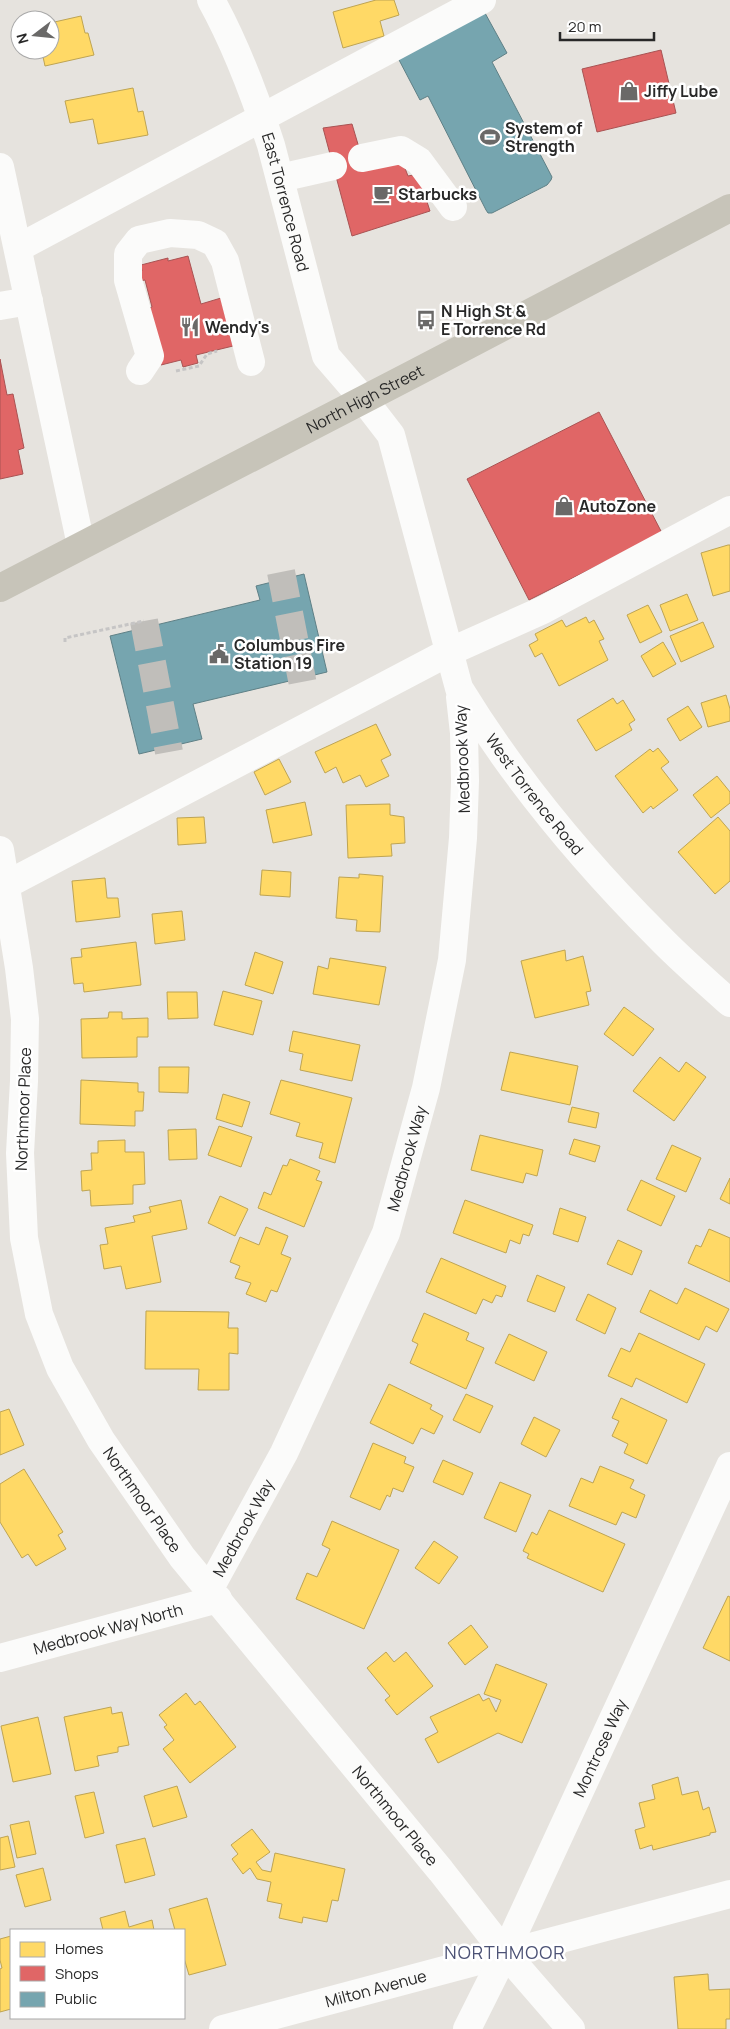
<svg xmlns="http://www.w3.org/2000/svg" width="730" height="2029" font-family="Manrope,sans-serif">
	<rect width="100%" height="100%" fill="#e6e3de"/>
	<!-- homes -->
	<g fill="#ffd966" stroke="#bea453">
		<polygon points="376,0 394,0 399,15 380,21 384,36 343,48 333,12"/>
		<polygon points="81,16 85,33 88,33 94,55 45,66 42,52 34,54 33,50 50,50 50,23"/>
		<polygon points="133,88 138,112 143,111 148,135 98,144 93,119 70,123 65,101"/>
		<polygon points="728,545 730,545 730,591 713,596 701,553"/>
		<polygon points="687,594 698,620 670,631 660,605"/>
		<polygon points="648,605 662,632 640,643 627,615"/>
		<polygon points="586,617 589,623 594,620 604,639 599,641 608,660 559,686 542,653 535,657 529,645 538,640 535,634 562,620 566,627"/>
		<polygon points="703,622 714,647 681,662 670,636"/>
		<polygon points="663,642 676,664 653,677 641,656"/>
		<polygon points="726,695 730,709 730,721 708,727 701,703"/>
		<polygon points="613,698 617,704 623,700 635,720 629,724 632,730 596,751 577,720"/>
		<polygon points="688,706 702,727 680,741 667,719"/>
		<polygon points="376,724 391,755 381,760 389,776 366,787 360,775 343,783 336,767 325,773 315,752"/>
		<polygon points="658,748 669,762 661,768 678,790 653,809 651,806 643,813 615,776 650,749 653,752"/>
		<polygon points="279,759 291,782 265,795 254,772"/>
		<polygon points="717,776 730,792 730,803 711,818 693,795"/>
		<polygon points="305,802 312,835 273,843 266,810"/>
		<polygon points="390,804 390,815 404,817 405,843 391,844 392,856 348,858 346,805"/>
		<polygon points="204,817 206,843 178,845 177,818"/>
		<polygon points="718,817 730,831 730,881 715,894 678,852"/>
		<polygon points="262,870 291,872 290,897 260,895"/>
		<polygon points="359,874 383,876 380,932 356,931 357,920 336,918 339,877 359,878"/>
		<polygon points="105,878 107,898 118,898 120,917 76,922 72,881"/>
		<polygon points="182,911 185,940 155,944 152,914"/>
		<polygon points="136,942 141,985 84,992 83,983 74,984 71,958 82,957 81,949"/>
		<polygon points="565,950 566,961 583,956 591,991 586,992 589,1005 535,1018 521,961"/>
		<polygon points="255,952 283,962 273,994 245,985"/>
		<polygon points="330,958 386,967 379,1005 313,994 318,966 328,969"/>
		<polygon points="223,991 262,1001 253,1035 214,1025"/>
		<polygon points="167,992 197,992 198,1018 168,1019"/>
		<polygon points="624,1007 654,1029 633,1056 604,1034"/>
		<polygon points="109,1012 122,1012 122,1019 148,1018 148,1037 137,1037 137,1057 82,1058 81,1019 108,1018"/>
		<polygon points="293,1031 360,1045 352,1081 300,1070 303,1054 289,1051"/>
		<polygon points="510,1052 578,1066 570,1105 501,1090"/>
		<polygon points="660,1057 679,1072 686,1062 706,1077 674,1121 633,1091"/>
		<polygon points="159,1067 189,1067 188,1093 159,1092"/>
		<polygon points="81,1080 138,1083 138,1092 144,1092 143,1111 135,1111 135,1126 80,1124"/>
		<polygon points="281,1080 352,1098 335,1163 319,1158 323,1143 296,1136 300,1123 270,1114"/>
		<polygon points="223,1094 250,1102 242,1127 216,1119"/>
		<polygon points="572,1107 599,1113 596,1128 568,1122"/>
		<polygon points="219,1126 252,1137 241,1167 208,1155"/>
		<polygon points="196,1129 197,1159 169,1160 168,1130"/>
		<polygon points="480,1135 543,1150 537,1176 526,1173 523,1183 471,1170"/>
		<polygon points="574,1139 600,1146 595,1162 569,1154"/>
		<polygon points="125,1140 125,1152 144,1152 145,1184 133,1185 133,1204 91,1206 90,1190 82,1191 81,1171 92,1170 91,1153 98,1153 98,1141"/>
		<polygon points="672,1145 701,1158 686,1192 656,1179"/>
		<polygon points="290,1159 320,1171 316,1180 322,1182 304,1227 258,1208 264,1192 271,1195 283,1165 287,1166"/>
		<polygon points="730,1178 730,1204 720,1199"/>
		<polygon points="641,1180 675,1196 661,1226 627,1210"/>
		<polygon points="220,1196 248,1209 235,1236 208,1223"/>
		<polygon points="181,1200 187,1229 152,1236 161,1282 126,1289 121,1266 104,1269 100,1245 108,1244 105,1228 135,1222 133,1216 151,1212 149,1207"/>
		<polygon points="465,1200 533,1225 529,1236 523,1234 520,1244 510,1240 506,1253 453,1233"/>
		<polygon points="560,1208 586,1217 578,1242 553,1234"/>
		<polygon points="266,1227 288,1236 281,1254 291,1258 277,1292 271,1290 266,1302 246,1294 251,1283 235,1278 240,1266 230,1262 240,1237 259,1245"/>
		<polygon points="709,1229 730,1238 730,1282 688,1263 696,1245 701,1247"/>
		<polygon points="618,1240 642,1251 632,1275 607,1264"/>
		<polygon points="441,1258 506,1286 502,1297 496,1295 492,1303 483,1299 476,1314 426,1292"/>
		<polygon points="537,1275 565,1287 555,1312 527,1301"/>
		<polygon points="685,1288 729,1309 717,1332 706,1326 699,1340 640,1312 650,1290 677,1304"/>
		<polygon points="588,1294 616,1308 605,1334 576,1320"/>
		<polygon points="146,1311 229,1312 228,1328 238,1328 238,1354 229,1353 229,1390 198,1390 199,1369 145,1369"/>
		<polygon points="424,1313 469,1333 466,1340 484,1348 466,1389 410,1363 418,1344 412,1341"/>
		<polygon points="639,1333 705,1364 687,1403 636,1378 632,1387 608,1376 621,1348 630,1352"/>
		<polygon points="509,1334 547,1352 534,1381 495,1363"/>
		<polygon points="389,1384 432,1405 430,1409 443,1416 434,1434 421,1428 413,1444 370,1423"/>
		<polygon points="466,1394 493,1406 480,1433 453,1420"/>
		<polygon points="621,1398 667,1420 647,1464 624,1453 628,1444 612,1436 619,1421 612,1418"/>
		<polygon points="9,1409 24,1445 0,1455 0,1412"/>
		<polygon points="534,1417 560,1430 546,1457 521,1444"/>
		<polygon points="373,1443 406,1457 404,1463 414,1467 403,1492 393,1488 390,1497 387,1495 380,1510 350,1497"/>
		<polygon points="443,1460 473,1473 463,1495 433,1482"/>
		<polygon points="600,1466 634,1480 630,1488 645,1495 636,1518 622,1512 616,1525 569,1506 581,1478 593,1483"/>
		<polygon points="24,1469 63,1532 58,1535 66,1549 36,1566 28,1554 22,1558 0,1522 0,1484"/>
		<polygon points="500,1482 531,1495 516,1532 484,1518"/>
		<polygon points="549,1510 625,1544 603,1592 527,1558 529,1554 523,1551 532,1532 537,1535"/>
		<polygon points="332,1521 399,1550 364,1629 296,1599 307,1573 317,1577 330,1549 322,1545"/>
		<polygon points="434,1541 458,1557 439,1584 415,1568"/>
		<polygon points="728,1596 730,1597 730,1661 703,1648"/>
		<polygon points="471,1625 488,1647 465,1665 448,1643"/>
		<polygon points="386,1652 394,1662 406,1652 433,1686 397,1715 385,1700 390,1696 367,1668"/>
		<polygon points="496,1664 547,1684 522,1743 498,1733 438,1763 425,1739 438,1732 430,1717 479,1694 483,1701 489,1698 496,1712 501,1700 484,1694"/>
		<polygon points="186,1693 195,1705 200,1701 236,1747 190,1783 163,1749 174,1740 164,1727 167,1725 159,1715"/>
		<polygon points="111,1707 112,1714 122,1712 129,1745 118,1747 118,1752 97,1756 99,1766 75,1771 64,1717"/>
		<polygon points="38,1717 51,1774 13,1782 1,1726"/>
		<polygon points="678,1777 682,1795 698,1791 703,1810 709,1807 716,1832 710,1833 710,1835 653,1850 652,1845 640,1849 635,1830 645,1827 639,1803 655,1799 652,1785"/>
		<polygon points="177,1786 187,1817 153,1827 144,1796"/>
		<polygon points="94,1792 104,1833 85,1838 75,1796"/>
		<polygon points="29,1821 36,1854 17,1858 10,1825"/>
		<polygon points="252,1829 270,1852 256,1862 262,1870 271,1872 275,1853 345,1869 338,1901 332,1900 327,1922 303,1917 302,1923 279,1918 282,1904 267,1901 271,1882 257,1879 250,1868 243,1874 232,1859 238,1854 231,1845"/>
		<polygon points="8,1836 15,1867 0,1870 0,1838"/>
		<polygon points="145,1838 155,1875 125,1883 116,1845"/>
		<polygon points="43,1868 51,1900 25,1907 16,1875"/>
		<polygon points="207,1898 226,1965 189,1975 184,1958 184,1930 175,1930 169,1909"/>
		<polygon points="125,1911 129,1927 152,1920 154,1930 103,1930 100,1918"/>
		<polygon points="11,1936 11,2009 0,2012 0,1969 2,1968 0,1960 0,1939"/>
		<polygon points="708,1974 709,1990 730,1989 730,2019 726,2019 726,2029 678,2029 674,1977"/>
	</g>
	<!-- shops -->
	<g fill="#e06666" stroke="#a95353">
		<polygon points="661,50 676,113 597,132 582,69"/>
		<polygon points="352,124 365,168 401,158 408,176 418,174 430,211 352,236 323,128"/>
		<polygon points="188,256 201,304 221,298 233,346 196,355 198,363 183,367 181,360 161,365 146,309 152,307 145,280 139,281 137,273 142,271 141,265 168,258 168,261"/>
		<polygon points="0,359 7,395 13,394 24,448 18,450 23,474 0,479"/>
		<polygon points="599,412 662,533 529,600 467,479"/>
	</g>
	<!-- public -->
	<g fill="#76a5af" stroke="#5f8086">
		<polygon points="485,13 507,53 492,62 552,177 551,180 547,185 492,213 488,213 486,210 428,96 420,100 398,58"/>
		<polygon points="304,574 327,672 193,704 202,739 139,754 110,636 260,600 256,586"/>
	</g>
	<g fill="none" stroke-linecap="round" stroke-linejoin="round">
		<!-- minor-tunnel -->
		<g stroke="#c0beba" stroke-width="28" stroke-dasharray="28 14" stroke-linecap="butt">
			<polyline points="281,572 304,690"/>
			<polyline points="144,621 169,752"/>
		</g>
		<!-- path -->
		<g stroke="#c6c5c5" stroke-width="3" stroke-dasharray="4 2.5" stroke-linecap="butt">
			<polyline points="176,371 199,366 207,354 217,351"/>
			<polyline points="65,642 65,638 144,621"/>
		</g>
		<!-- minor -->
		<g stroke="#fbfbfa" stroke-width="28">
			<path id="s1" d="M 211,0 C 236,45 255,96 271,145 L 326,356 L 364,400 L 391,435 L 459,688 C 514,778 584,862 658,936 C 681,960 706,981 730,1003"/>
			<polyline points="362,158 401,150 419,161 453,207"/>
			<polyline points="0,167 81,545"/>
			<polyline points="280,178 333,166"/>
			<polyline points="18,248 482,0"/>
			<polyline points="0,306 29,301"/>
			<polyline points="140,371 150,356 128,280 128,254 139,240 170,233 198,235 215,243 225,261 251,362"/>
			<path id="s2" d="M 0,850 L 19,968 L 25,1019 L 24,1081 L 20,1153 L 24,1238 L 39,1314 L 60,1368 L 101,1440 L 182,1557 L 441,1871 L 505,1953 L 571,2029"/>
			<polyline points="0,888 449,652 543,610 730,510"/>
			<path id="s3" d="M 209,1590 L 284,1453 L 386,1233 L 426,1088 L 452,960 L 463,838 L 465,781 L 464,733 L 460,697"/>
			<path id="s4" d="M 0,1658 L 218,1599"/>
			<path id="s5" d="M 223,2029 L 730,1894"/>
			<path id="s6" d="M 467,2029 L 505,1953 L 730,1466"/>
		</g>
		<!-- major -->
		<path stroke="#c7c4b9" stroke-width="28" id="s7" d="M 0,588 L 413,374 L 730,208"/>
	</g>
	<!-- icons -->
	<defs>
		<symbol id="shop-bare" viewBox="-9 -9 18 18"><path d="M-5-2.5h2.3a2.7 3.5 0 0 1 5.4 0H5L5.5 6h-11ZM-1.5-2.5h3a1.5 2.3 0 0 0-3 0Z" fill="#6a6968" stroke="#fff" stroke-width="2.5" paint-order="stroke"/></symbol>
		<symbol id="stadium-bare" viewBox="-9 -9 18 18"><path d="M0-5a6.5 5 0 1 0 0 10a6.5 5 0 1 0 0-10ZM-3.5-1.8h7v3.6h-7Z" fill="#6a6968" stroke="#fff" stroke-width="2.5" paint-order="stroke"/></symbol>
		<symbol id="cafe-bare" viewBox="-9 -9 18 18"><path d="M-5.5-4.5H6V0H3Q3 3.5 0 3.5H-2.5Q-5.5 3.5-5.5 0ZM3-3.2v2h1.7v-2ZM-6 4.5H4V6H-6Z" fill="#6a6968" stroke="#fff" stroke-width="2.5" paint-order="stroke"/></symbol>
		<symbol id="bus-bare" viewBox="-9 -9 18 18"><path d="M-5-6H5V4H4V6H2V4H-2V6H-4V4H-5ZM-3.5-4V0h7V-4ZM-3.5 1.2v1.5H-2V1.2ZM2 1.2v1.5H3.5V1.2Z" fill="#6a6968" stroke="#fff" stroke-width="2.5" paint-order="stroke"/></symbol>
		<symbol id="restaurant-bare" viewBox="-9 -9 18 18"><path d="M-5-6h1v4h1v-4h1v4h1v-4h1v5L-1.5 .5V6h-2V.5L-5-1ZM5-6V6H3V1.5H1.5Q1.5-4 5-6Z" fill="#6a6968" stroke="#fff" stroke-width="2.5" paint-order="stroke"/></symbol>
		<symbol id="civic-bare" viewBox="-9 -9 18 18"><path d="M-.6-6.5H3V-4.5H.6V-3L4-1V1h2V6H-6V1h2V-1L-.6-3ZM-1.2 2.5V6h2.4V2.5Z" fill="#6a6968" stroke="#fff" stroke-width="2.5" paint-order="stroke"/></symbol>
	</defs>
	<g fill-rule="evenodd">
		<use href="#shop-bare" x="615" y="77" width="28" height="28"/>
		<use href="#stadium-bare" x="476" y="123" width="28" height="28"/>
		<use href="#cafe-bare" x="369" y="180" width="28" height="28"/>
		<use href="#bus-bare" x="412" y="306" width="28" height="28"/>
		<use href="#restaurant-bare" x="176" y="313" width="28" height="28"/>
		<use href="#shop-bare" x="550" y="492" width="28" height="28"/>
		<use href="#civic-bare" x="205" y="640" width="28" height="28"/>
	</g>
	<g text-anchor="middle" stroke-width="5" stroke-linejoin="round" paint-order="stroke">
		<!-- poi labels -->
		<g font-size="16" font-weight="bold" fill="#282828" stroke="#fff" text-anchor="start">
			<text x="644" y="97">Jiffy Lube</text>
			<text x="505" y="134">System of<tspan x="505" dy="18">Strength</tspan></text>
			<text x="398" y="200">Starbucks</text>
			<text x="441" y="317">N High St &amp;<tspan x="441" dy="18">E Torrence Rd</tspan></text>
			<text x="205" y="333">Wendy's</text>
			<text x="579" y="512">AutoZone</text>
			<text x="234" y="651">Columbus Fire<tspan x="234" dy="18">Station 19</tspan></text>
		</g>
		<!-- street labels -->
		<g font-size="16" fill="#282828" stroke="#fff">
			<text dy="6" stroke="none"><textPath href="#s1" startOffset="216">East Torrence Road</textPath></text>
			<text dy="6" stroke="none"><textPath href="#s7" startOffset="411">North High Street</textPath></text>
			<text transform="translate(462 759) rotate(-92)" y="6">Medbrook Way</text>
			<text dy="6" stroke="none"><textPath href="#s1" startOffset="870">West Torrence Road</textPath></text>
			<text transform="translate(23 1109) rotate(-88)" y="6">Northmoor Place</text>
			<text dy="6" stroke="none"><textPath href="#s3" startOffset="476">Medbrook Way</textPath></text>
			<text dy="6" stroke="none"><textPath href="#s2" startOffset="681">Northmoor Place</textPath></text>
			<text dy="6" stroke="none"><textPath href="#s3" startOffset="71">Medbrook Way</textPath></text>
			<text dy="6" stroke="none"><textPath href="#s4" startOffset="112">Medbrook Way North</textPath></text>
			<text dy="6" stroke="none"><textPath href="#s6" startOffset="311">Montrose Way</textPath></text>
			<text dy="6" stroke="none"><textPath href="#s2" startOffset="1086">Northmoor Place</textPath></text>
			<text dy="6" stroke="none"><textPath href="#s5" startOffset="158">Milton Avenue</textPath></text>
		</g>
		<!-- neighbourhood labels -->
		<g font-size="18" letter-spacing="1" fill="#4c5275" stroke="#fff">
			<text x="505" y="1959">NORTHMOOR</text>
		</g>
	</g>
	<!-- legend -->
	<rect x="10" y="1929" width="175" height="90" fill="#ffffff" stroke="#a9a9a9"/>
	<rect x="20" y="1942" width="25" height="15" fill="#ffd966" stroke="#a9a9a9"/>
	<text x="55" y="1954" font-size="15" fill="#282828">Homes</text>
	<rect x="20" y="1966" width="25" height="15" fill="#e06666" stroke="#a9a9a9"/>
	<text x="55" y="1979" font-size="15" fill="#282828">Shops</text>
	<rect x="20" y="1992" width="25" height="15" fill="#76a5af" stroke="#a9a9a9"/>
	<text x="55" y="2004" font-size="15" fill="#282828">Public</text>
	<!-- north arrow -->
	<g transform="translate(35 35) rotate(254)"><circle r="24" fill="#ffffff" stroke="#a9a9a9"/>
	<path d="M0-4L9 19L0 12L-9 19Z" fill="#6a6968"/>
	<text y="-8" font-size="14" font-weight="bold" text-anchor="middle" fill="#282828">N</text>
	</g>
	<!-- scale -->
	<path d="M560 32v8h94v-8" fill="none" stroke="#282828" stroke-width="2.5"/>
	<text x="568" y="32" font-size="15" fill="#282828" stroke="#ffffff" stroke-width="4" paint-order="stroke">20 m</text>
</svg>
